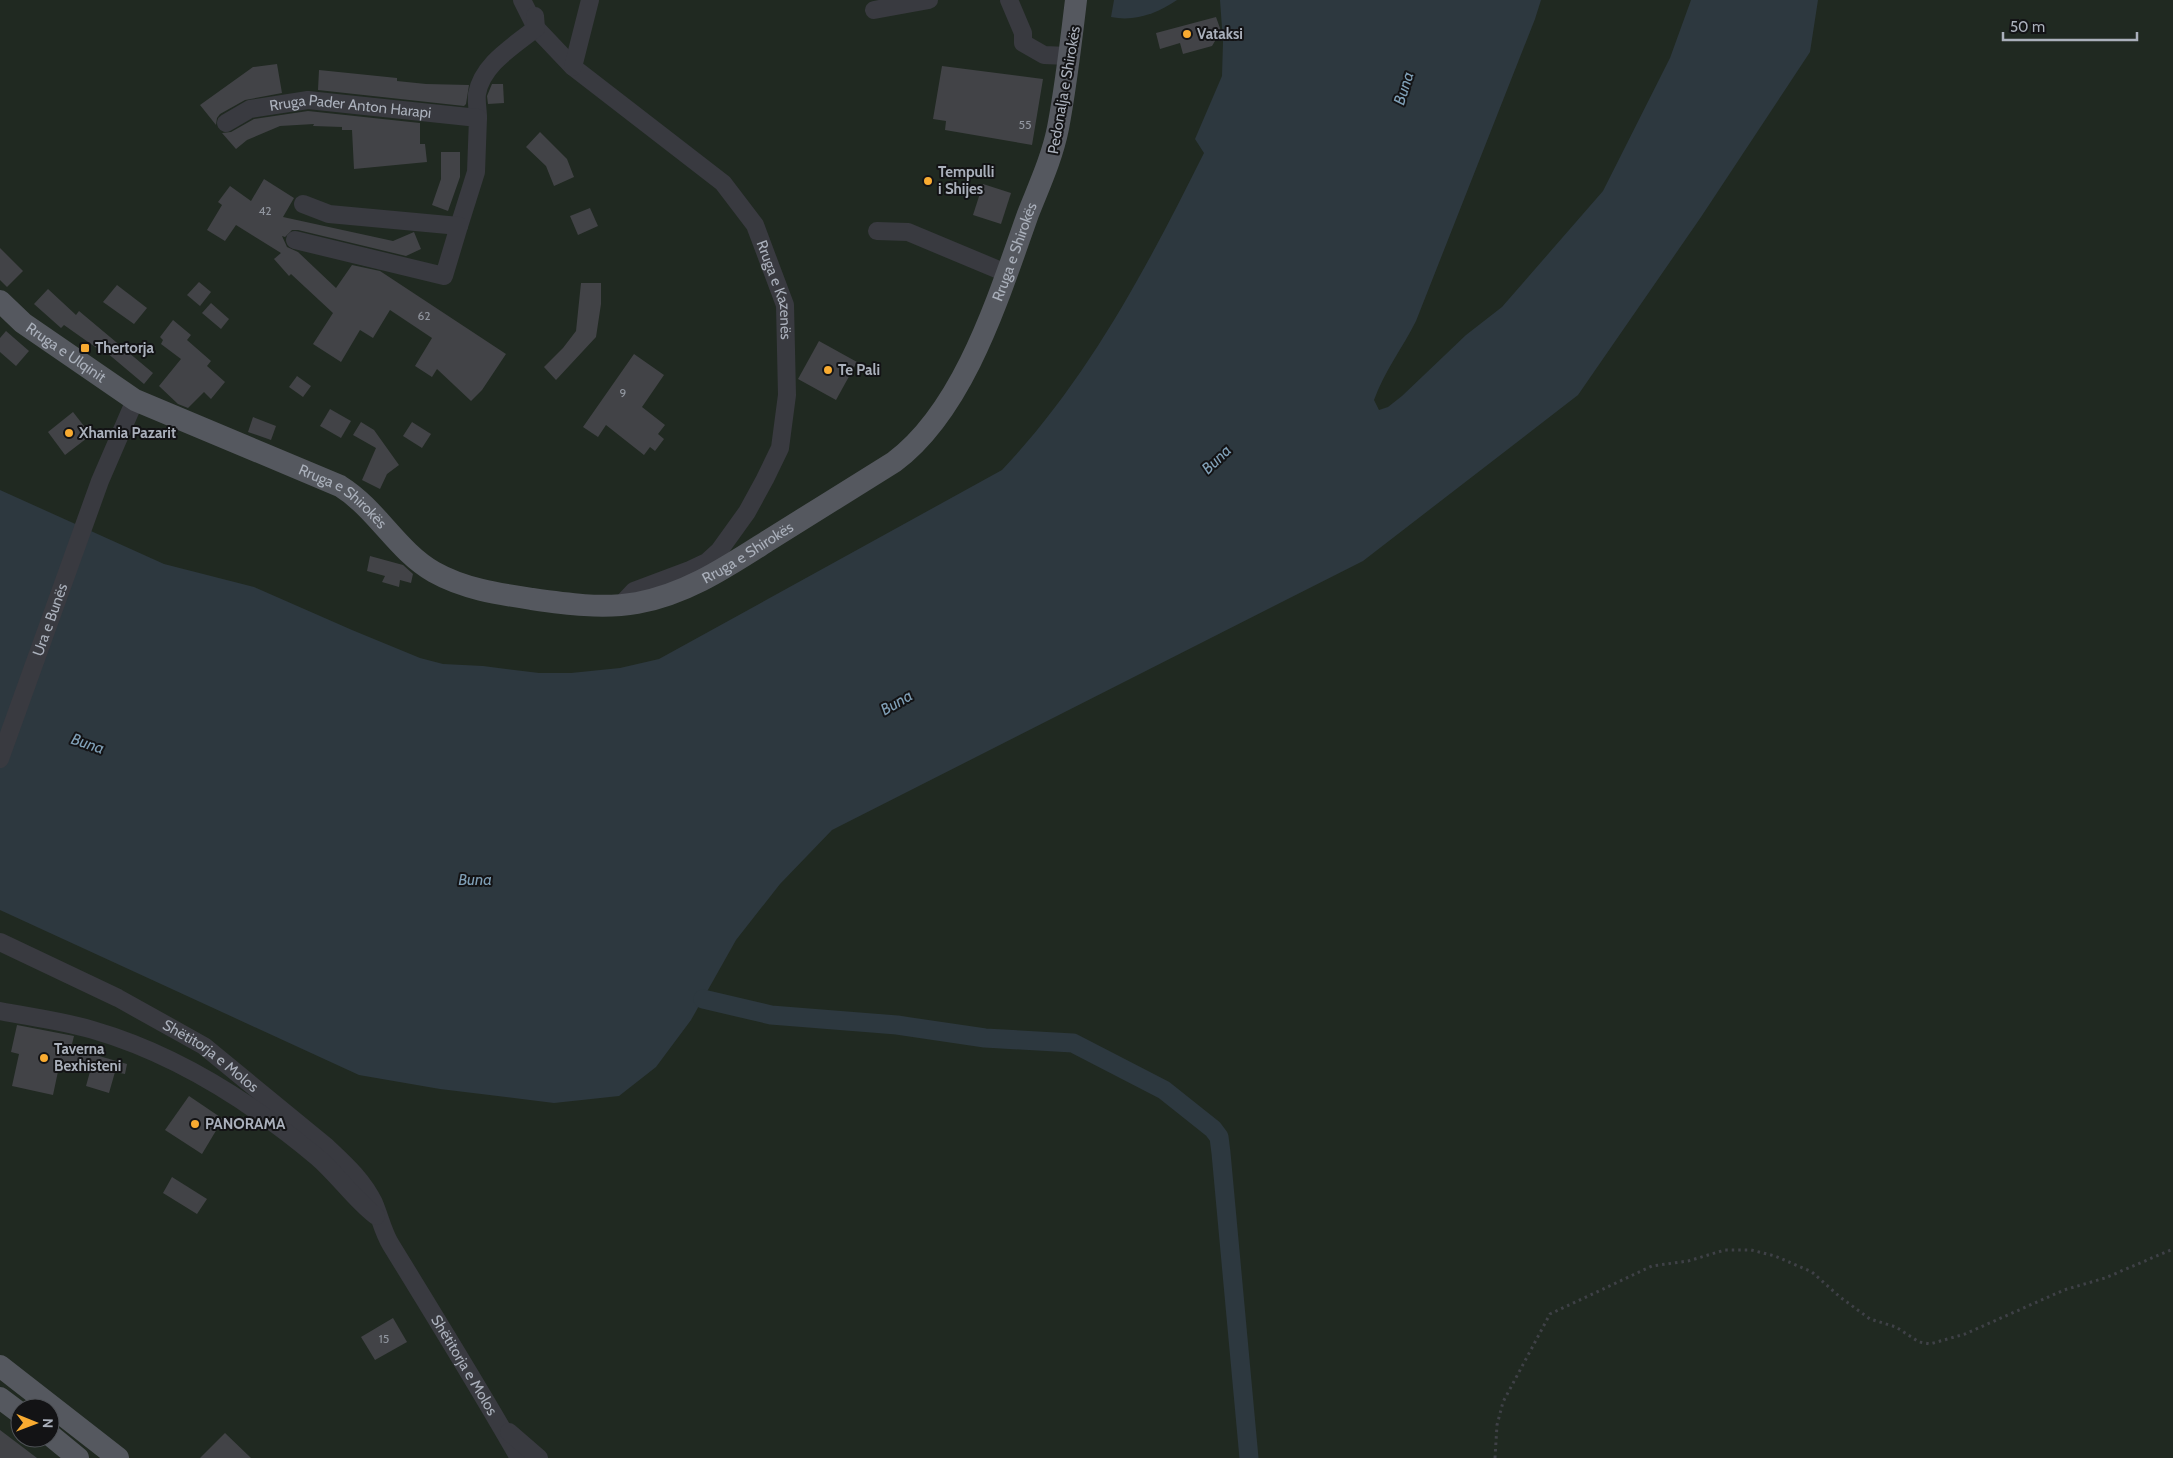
<svg xmlns="http://www.w3.org/2000/svg" width="2173" height="1458" font-family="Cabin,sans-serif">
	<rect width="100%" height="100%" fill="#18181a"/>
	<!-- green -->
	<path fill="#202921" fill-rule="evenodd" d="M 0,0 L 2173,0 L 2173,1458 L 0,1458 ZM 20,1408 L 50,1408 L 50,1438 L 20,1438 Z"/>
	<!-- water -->
	<g fill="#2d383f">
		<path d="M 1114,0 L 1177,0 C 1158,13 1135,22 1111,17 Z"/>
		<path d="M 1220,0 L 1541,0 L 1535,19 L 1416,321 C 1403,347 1384,372 1374,400 L 1379,410 L 1388,407 L 1402,396 L 1466,335 L 1502,307 L 1603,191 L 1670,58 L 1691,0 L 1818,0 L 1810,52 L 1701,217 L 1578,395 L 1363,561 L 832,830 L 780,884 L 736,940 L 691,1020 L 656,1067 L 619,1096 L 554,1103 L 440,1089 L 359,1075 L 0,910 L 0,490 L 164,564 L 254,587 L 352,630 L 420,658 L 443,664 L 483,666 L 539,673 L 571,673 L 620,668 L 659,659 L 1002,470 C 1089,378 1148,265 1204,153 L 1195,139 L 1222,76 L 1223,42 Z"/>
	</g>
	<g fill="none" stroke-linecap="round" stroke-linejoin="round">
		<!-- canal -->
		<polyline stroke="#2d383f" stroke-width="19" points="703,999 771,1015 897,1025 985,1038 1073,1043 1164,1090 1213,1129 1219,1137 1221,1153 1249,1458"/>
	</g>
	<!-- building -->
	<g fill="#424347">
		<polygon points="1216,17 1221,31 1212,46 1183,54 1180,43 1160,49 1156,33"/>
		<polygon points="277,64 282,93 245,100 220,114 217,118 216,125 200,105 253,67"/>
		<polygon points="942,66 1043,79 1032,145 945,130 946,121 933,119"/>
		<polygon points="319,70 397,78 397,81 426,84 469,85 466,104 464,106 318,90"/>
		<polygon points="492,84 503,84 504,103 488,104 487,96"/>
		<polygon points="308,111 420,123 420,144 425,144 427,162 354,169 352,130 342,130 342,127 313,126 314,124 280,126 247,140 236,149 222,133 231,132 254,119"/>
		<polygon points="540,132 567,159 574,177 554,186 546,166 526,147"/>
		<polygon points="441,152 460,152 460,177 448,211 432,205 441,179"/>
		<polygon points="264,179 294,198 283,217 393,241 414,232 421,249 406,256 298,230 292,230 285,237 282,236 287,247 298,252 336,288 352,265 380,271 506,354 482,390 471,401 437,369 432,377 415,366 432,338 390,310 373,338 360,330 341,362 313,344 333,313 291,274 289,276 274,259 281,253 236,225 225,241 207,230 222,205 218,202 230,186 251,201"/>
		<polygon points="983,184 1011,193 1001,224 973,215"/>
		<polygon points="590,208 598,226 578,235 570,216"/>
		<polygon points="0,248 23,271 7,287 0,280"/>
		<polygon points="199,282 211,292 200,306 187,295"/>
		<polygon points="581,283 601,283 601,304 596,337 556,380 544,367 563,348 576,331"/>
		<polygon points="117,285 147,308 134,324 103,302"/>
		<polygon points="48,289 76,315 79,311 153,373 144,384 106,352 105,354 64,325 61,328 34,304"/>
		<polygon points="211,303 229,319 221,329 202,313"/>
		<polygon points="173,320 191,335 187,340 211,361 207,366 225,382 211,399 204,392 188,408 178,404 159,386 181,359 161,344 163,340 160,337"/>
		<polygon points="6,331 29,351 16,366 0,352 0,338"/>
		<polygon points="819,341 857,362 836,400 798,379"/>
		<polygon points="634,354 664,375 642,407 665,425 658,434 664,439 655,451 650,447 644,455 606,425 598,437 583,427"/>
		<polygon points="297,376 311,386 303,397 289,387"/>
		<polygon points="330,409 351,421 341,438 320,426"/>
		<polygon points="73,412 91,435 65,455 48,432"/>
		<polygon points="253,417 276,426 271,440 248,432"/>
		<polygon points="361,422 374,430 399,465 387,474 380,489 362,480 376,448 353,435"/>
		<polygon points="412,422 431,434 422,448 403,436"/>
		<polygon points="370,556 403,565 413,574 411,583 400,580 399,587 382,582 385,576 367,571"/>
		<polygon points="17,1025 74,1036 71,1048 127,1064 125,1074 115,1072 109,1093 86,1086 91,1068 60,1062 53,1095 12,1086 19,1054 11,1052"/>
		<polygon points="189,1096 223,1119 202,1154 165,1130"/>
		<polygon points="172,1177 207,1199 197,1214 163,1193"/>
		<polygon points="393,1318 407,1342 375,1360 361,1337"/>
		<polygon points="0,1430 37,1458 0,1458"/>
		<polygon points="225,1433 251,1458 200,1458"/>
	</g>
	<g fill="none" stroke-linecap="round" stroke-linejoin="round">
		<!-- path -->
		<polyline stroke="#3f4147" stroke-width="3" stroke-dasharray="2.5 4" stroke-linecap="butt" points="1495,1458 1497,1425 1503,1402 1550,1314 1652,1266 1688,1261 1725,1250 1751,1250 1775,1256 1812,1272 1840,1297 1870,1319 1896,1327 1919,1342 1930,1344 1965,1334 2064,1290 2105,1278 2173,1249"/>
		<!-- minor -->
		<g stroke="#393a40" stroke-width="18">
			<path id="s1" d="M 522,0 L 536,28 L 573,67 L 723,183 L 755,225 L 785,305 L 787,395 L 780,448 L 765,479 L 747,512 L 719,551 L 707,562 L 690,570 L 634,591 L 620,606"/>
			<polyline points="1009,0 1023,33 1023,43 1044,55 1068,56"/>
			<polyline points="874,10 929,0"/>
			<polyline points="573,67 590,0"/>
			<path d="M 478,118 C 478,110 476,101 477,94 C 482,64 514,46 536,28 L 535,16"/>
			<path id="s2" d="M 226,123 L 250,109 L 308,100 L 478,118 L 476,172 L 459,226"/>
			<polyline points="877,231 908,232 1006,273"/>
			<polyline points="295,240 444,276 459,226 329,214 303,204"/>
			<path id="s3" d="M 0,759 L 100,481 L 135,400"/>
			<path id="s4" d="M 0,942 L 118,998 L 204,1046 L 327,1147 C 345,1164 363,1180 374,1203 C 380,1217 383,1232 391,1245 C 434,1315 478,1386 519,1458"/>
			<path d="M 0,1011 C 31,1017 63,1021 93,1030 C 176,1054 251,1102 317,1157 C 338,1175 354,1199 376,1216"/>
			<polyline points="509,1432 539,1458"/>
		</g>
		<!-- major -->
		<g stroke="#55585f" stroke-width="22">
			<path id="s5" d="M 0,301 L 23,323 L 135,400 L 340,486 C 377,509 397,551 434,572 C 464,589 499,594 532,599 C 566,604 603,609 637,603 C 687,594 728,566 769,540 C 811,514 852,488 894,462 C 965,409 999,295 1028,214 C 1039,186 1052,158 1058,128 C 1066,86 1071,42 1076,0"/>
			<polyline points="0,1366 118,1458"/>
			<polyline points="0,1398 20,1413"/>
			<polyline points="50,1435 78,1458"/>
		</g>
	</g>
	<!-- markers -->
	<g fill="#f9ab31" stroke="#131315" stroke-width="2">
		<circle cx="1187" cy="34" r="5"/>
		<circle cx="928" cy="181" r="5"/>
		<rect x="80" y="343" width="10" height="10" rx="2.5"/>
		<circle cx="828" cy="370" r="5"/>
		<circle cx="69" cy="433" r="5"/>
		<circle cx="44" cy="1058" r="5"/>
		<circle cx="195" cy="1124" r="5"/>
	</g>
	<g text-anchor="middle" stroke-width="4" stroke-linejoin="round" paint-order="stroke">
		<!-- number labels -->
		<g font-size="12" fill="#90959e">
			<text x="1025" y="129">55</text>
			<text x="265" y="215">42</text>
			<text x="424" y="320">62</text>
			<text x="623" y="397">9</text>
			<text x="384" y="1343">15</text>
		</g>
		<!-- poi labels -->
		<g font-size="15" font-weight="bold" fill="#aab0bb" stroke="#131315" text-anchor="start">
			<text x="1197" y="39">Vataksi</text>
			<text x="938" y="177">Tempulli<tspan x="938" dy="17">i Shijes</tspan></text>
			<text x="95" y="353">Thertorja</text>
			<text x="838" y="375">Te Pali</text>
			<text x="79" y="438">Xhamia Pazarit</text>
			<text x="54" y="1054">Taverna<tspan x="54" dy="17">Bexhisteni</tspan></text>
			<text x="205" y="1129">PANORAMA</text>
		</g>
		<!-- street labels -->
		<g font-size="15" fill="#aab0bb" stroke="#131315">
			<text transform="translate(1064 90) rotate(-80)" y="5">Pedonalja e Shirokës</text>
			<text dy="5" stroke="none"><textPath href="#s2" startOffset="129">Rruga Pader Anton Harapi</textPath></text>
			<text dy="5" stroke="none"><textPath href="#s5" startOffset="1266">Rruga e Shirokës</textPath></text>
			<text dy="5" stroke="none"><textPath href="#s1" startOffset="396">Rruga e Kazenës</textPath></text>
			<text dy="5" stroke="none"><textPath href="#s5" startOffset="84">Rruga e Ulqinit</textPath></text>
			<text dy="5" stroke="none"><textPath href="#s5" startOffset="398">Rruga e Shirokës</textPath></text>
			<text dy="5" stroke="none"><textPath href="#s5" startOffset="848">Rruga e Shirokës</textPath></text>
			<text dy="5" stroke="none"><textPath href="#s3" startOffset="148">Ura e Bunës</textPath></text>
			<text dy="5" stroke="none"><textPath href="#s4" startOffset="240">Shëtitorja e Molos</textPath></text>
			<text dy="5" stroke="none"><textPath href="#s4" startOffset="648">Shëtitorja e Molos</textPath></text>
		</g>
		<!-- water labels -->
		<g font-size="16" font-style="italic" fill="#80a0b7" stroke="#131315">
			<text transform="translate(1403 88) rotate(-73)" y="6">Buna</text>
			<text transform="translate(1216 459) rotate(-44)" y="6">Buna</text>
			<text transform="translate(896 702) rotate(-30)" y="6">Buna</text>
			<text transform="translate(88 743) rotate(19)" y="6">Buna</text>
			<text x="475" y="885">Buna</text>
		</g>
	</g>
	<!-- north arrow -->
	<g transform="translate(35 1423) rotate(91)"><circle r="24" fill="#131315" stroke="#4f5257"/>
	<path d="M0-4L9 19L0 12L-9 19Z" fill="#f9ab31"/>
	<text y="-8" font-size="14" font-weight="bold" text-anchor="middle" fill="#aab0bb">N</text>
	</g>
	<!-- scale -->
	<path d="M2003 32v8h134v-8" fill="none" stroke="#aab0bb" stroke-width="2.5"/>
	<text x="2010" y="32" font-size="15" fill="#aab0bb" stroke="#131315" stroke-width="4" paint-order="stroke">50 m</text>
</svg>
